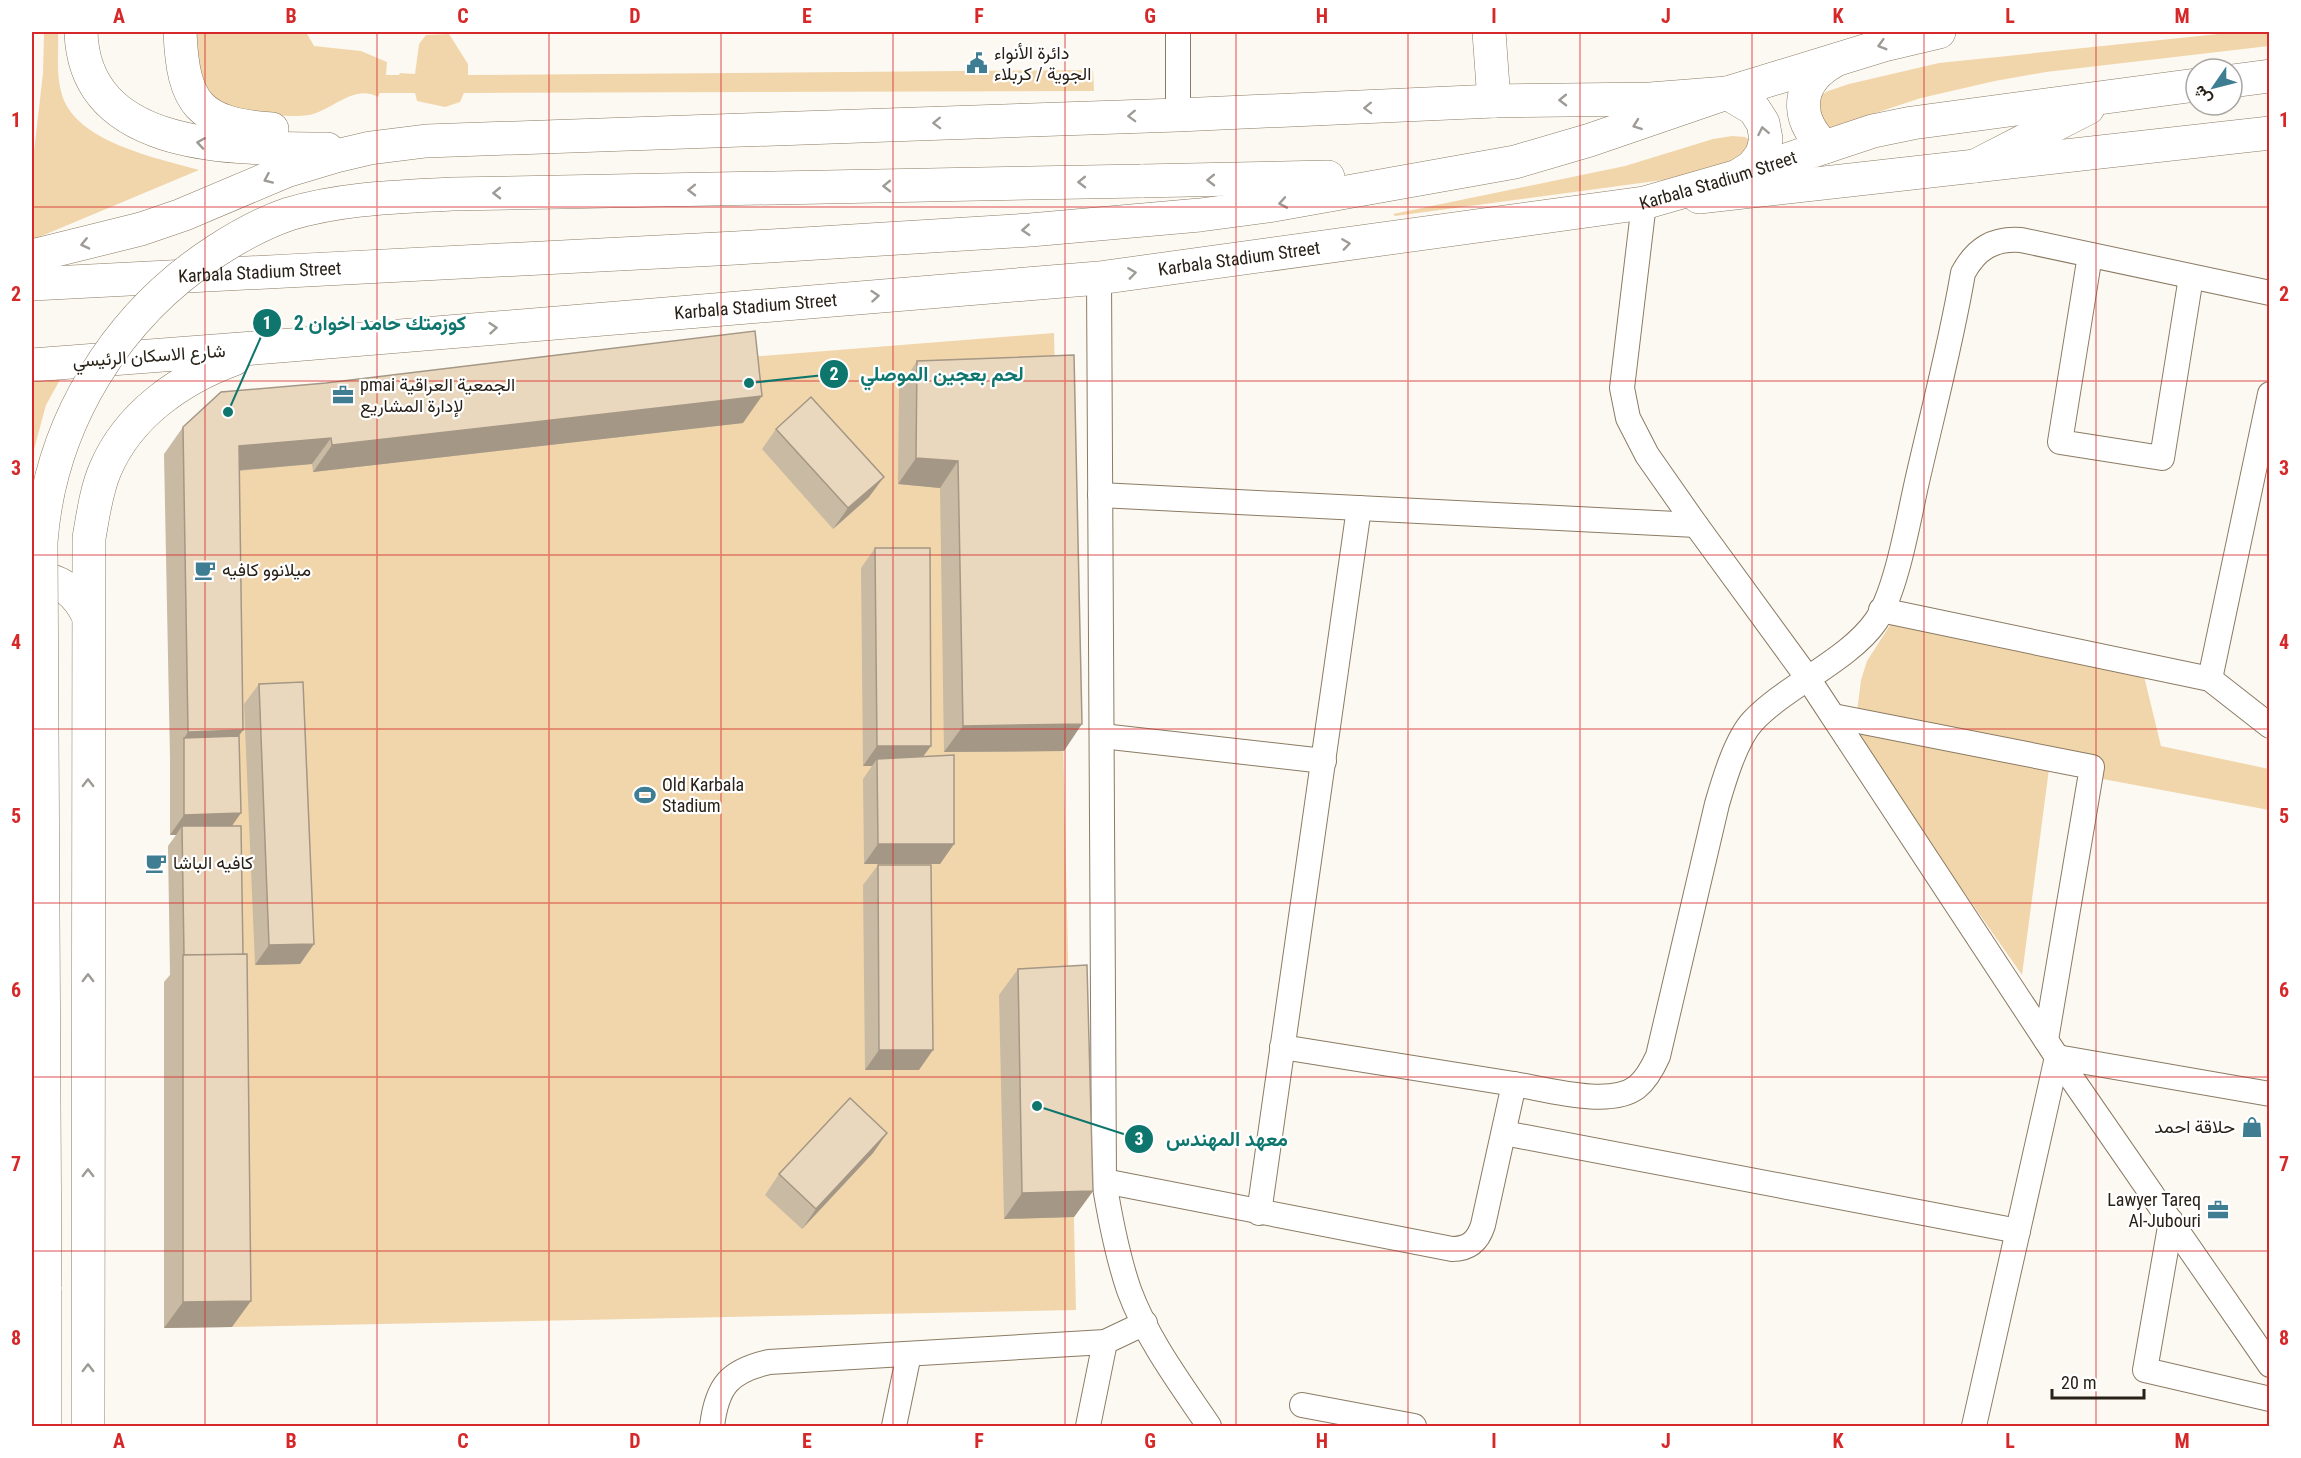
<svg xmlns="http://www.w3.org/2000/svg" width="2301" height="1458" font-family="'Roboto Condensed',Vazirmatn,sans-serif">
	<rect width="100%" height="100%" fill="#fcf9f3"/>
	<!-- green -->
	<g fill="#f2d6ab">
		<path d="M 44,32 L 58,32 C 59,50 56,73 61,91 C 72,142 158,158 199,170 L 32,240 L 32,169 L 43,73 Z"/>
		<path d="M 198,32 L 306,32 L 314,46 L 361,51 L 387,62 L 386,75 L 399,75 L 400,73 L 415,74 L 419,44 L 426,35 L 449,34 L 468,64 L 468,75 L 1093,70 L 1094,91 L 464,93 L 460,102 L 445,107 L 417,101 L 415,93 L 380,93 L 378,97 C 356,84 334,108 313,114 C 298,119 247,113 228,113 L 217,107 L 193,65 L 193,48 Z"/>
		<polygon points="2238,32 2269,32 2269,46 2046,72 1995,81 1921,98 1827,129 1815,98 1828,91 1849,84 1939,63"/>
		<polygon points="1732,136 1745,137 1755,143 1756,149 1715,173 1395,216 1393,214 1625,166 1713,139"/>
		<polygon points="1054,333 1076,1310 232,1327 221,472 736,358"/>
		<polygon points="61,378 46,405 32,457 32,380"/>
		<polygon points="1892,622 2142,668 2161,746 2269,769 2269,810 2049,769 2022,975 1854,735 1861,680 1867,661"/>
	</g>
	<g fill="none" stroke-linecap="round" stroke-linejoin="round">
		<defs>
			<g id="street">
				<polyline points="1178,32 1178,115"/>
				<polyline points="1644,203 1622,388 1628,418 1647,455 1696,525 1807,677 2057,1057 2270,1365"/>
				<polyline points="2090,255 2060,442 2162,458 2191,277"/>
				<path d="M 1099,278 L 1104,1181 C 1110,1218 1117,1255 1129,1290 C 1147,1339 1180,1383 1209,1426"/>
				<polyline points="1100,495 1696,525"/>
				<polyline points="1881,610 2210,679 2270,726"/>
				<polyline points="2210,679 2270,394"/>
				<polyline points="1833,716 2092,767 2046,1040"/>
				<polyline points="1102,736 1324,761"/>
				<polyline points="1282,1047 1514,1084"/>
				<polyline points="1504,1133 2018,1231"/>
				<path d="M 1104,1181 L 1452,1249 C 1469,1249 1478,1241 1483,1225 L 1514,1084 C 1546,1089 1610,1108 1637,1087 C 1647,1079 1653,1067 1658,1056 L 1717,804 C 1724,780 1736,739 1753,721 C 1787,685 1849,660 1876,621 C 1896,592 1908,522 1916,486 C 1932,415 1951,344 1963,273 C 1976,249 1993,238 2021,240 L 2270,293"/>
				<polyline points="1259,1213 1359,508"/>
				<polyline points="2171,1221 2145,1370 2270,1399"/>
				<polyline points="1302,1405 1414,1426"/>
				<path d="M 712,1426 C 717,1386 729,1371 769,1362 L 1105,1342"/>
				<polyline points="894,1426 909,1354"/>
				<polyline points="1088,1426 1105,1342 1145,1323"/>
				<polyline points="1974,1426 2057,1057 2270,1094"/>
			</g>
			<g id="secondary">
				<polyline points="1489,32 1494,101"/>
				<polyline points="1699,197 2270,133"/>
			</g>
			<g id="primary">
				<path d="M 81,32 C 85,154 239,148 327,149"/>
				<path d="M 180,32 C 183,104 199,124 272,129"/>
				<polyline points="2232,81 2270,76"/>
				<path d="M 1825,147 C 1794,118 1796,82 1834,61"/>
				<polyline points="1975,166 2088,108"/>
				<polyline points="1141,181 1328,177"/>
				<polyline points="32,256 141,229 182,215 286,171 336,156 370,148 426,141 1178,115 1494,101 1650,99 1727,93 1754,109 1763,123 1766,139 1762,154 1752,167 1738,176"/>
				<path id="s1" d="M 32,284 L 736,248 L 1030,230 L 1200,215 L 1268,206 L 1515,162 L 1590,140 L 1727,93 L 1884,45 L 1939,32"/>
				<path id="s2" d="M 32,365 L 267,347 L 1099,278 L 1644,203 L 1738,176 L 1873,131 L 1912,123 L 2196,85"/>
				<path d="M 32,579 C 58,576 77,593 88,615"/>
				<polyline points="45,1426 45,1287"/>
				<path d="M 88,1426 L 89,538 C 93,516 96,491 105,470 C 128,415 180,379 234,359"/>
			</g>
		</defs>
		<!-- street casing -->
		<use href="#street" stroke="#8b7b63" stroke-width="26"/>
		<!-- secondary casing -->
		<use href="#secondary" stroke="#8b7b63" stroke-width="34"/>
		<!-- primary casing -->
		<use href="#primary" stroke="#8b7b63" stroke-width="34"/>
		<!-- street -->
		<use href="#street" stroke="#fff" stroke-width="24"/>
		<!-- secondary -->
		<use href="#secondary" stroke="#fff" stroke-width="33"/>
		<!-- primary -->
		<use href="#primary" stroke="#fff" stroke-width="33"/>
		<defs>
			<path id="primary-bridge" d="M 45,1287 L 41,542 C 50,423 116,316 216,251 C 239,236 262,223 289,214 C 342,198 397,197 452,194 L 1141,181"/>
		</defs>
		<!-- primary-bridge casing -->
		<use href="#primary-bridge" stroke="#8b7b63" stroke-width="34" stroke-linecap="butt"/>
		<!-- primary-bridge -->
		<use href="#primary-bridge" stroke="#fff" stroke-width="33"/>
	</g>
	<!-- wall -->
	<g fill="#c9baa3">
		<polygon points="1074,355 1064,751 944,752 940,488 898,484 899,388 917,361"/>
		<polygon points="743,423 313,472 312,464 239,471 243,730 239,736 232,826 232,1327 164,1328 164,982 170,975 168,846 176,835 170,835 170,758 164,454 183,427"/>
		<polygon points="776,429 869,497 833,529 762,449"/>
		<polygon points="875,548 923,757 954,844 940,864 864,864 863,779 872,766 863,766 861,568"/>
		<polygon points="259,684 314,944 300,964 255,965 244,704"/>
		<polygon points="878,865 919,1070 865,1070 863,885"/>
		<polygon points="1018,969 1093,1191 1074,1217 1004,1219 999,995"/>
		<polygon points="887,1133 873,1153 802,1229 765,1195 779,1174"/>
	</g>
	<!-- shaded-wall -->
	<g fill="#a49785">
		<polygon points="762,396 743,423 313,472 332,445"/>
		<polygon points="331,438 312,464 220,472 239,446"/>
		<polygon points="916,458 958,461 940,488 898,484"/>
		<polygon points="884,477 869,497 833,529 848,508"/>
		<polygon points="1082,724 1064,751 944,752 963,726"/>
		<polygon points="243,730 224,756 184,738 188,732"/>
		<polygon points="877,746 931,746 916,766 877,759 872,766 863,766"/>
		<polygon points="241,813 227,833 182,826 176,835 170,835 184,815"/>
		<polygon points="878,844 954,844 940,864 864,864"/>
		<polygon points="314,944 300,964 255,965 269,945"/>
		<polygon points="879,1050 933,1050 919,1070 865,1070"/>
		<polygon points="887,1133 873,1153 802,1229 816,1209"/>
		<polygon points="1093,1191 1074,1217 1004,1219 1022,1193"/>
		<polygon points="251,1301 232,1327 164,1328 183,1302"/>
	</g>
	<!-- building -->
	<g fill="#ead8be" stroke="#a49785" stroke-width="1.5">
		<polygon points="755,331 762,396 332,445 331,438 239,446 243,730 188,732 183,427 221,392 326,383"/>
		<polygon points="1074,355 1082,724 963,726 958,461 916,458 917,361"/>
		<polygon points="811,397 884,477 848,508 776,429"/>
		<polygon points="875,548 930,548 931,746 877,746"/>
		<polygon points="303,682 314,944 269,945 259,684"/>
		<polygon points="239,736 241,813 184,815 184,738"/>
		<polygon points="954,755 954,844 878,844 877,759"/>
		<polygon points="182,826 241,826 243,955 184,955"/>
		<polygon points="878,865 931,865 933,1050 879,1050"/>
		<polygon points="247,954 251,1301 183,1302 183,955"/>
		<polygon points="1087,965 1093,1191 1022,1193 1018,969"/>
		<polygon points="850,1098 887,1133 816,1209 779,1174"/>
	</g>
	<!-- one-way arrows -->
	<defs><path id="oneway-chevron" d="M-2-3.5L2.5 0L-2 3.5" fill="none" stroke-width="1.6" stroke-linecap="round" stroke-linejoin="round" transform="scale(1.5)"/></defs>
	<g stroke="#9e9b97">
		<use href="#oneway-chevron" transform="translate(1882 45) rotate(164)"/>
		<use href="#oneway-chevron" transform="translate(1563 100) rotate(179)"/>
		<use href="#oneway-chevron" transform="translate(1368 108) rotate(178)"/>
		<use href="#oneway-chevron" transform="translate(1132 116) rotate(178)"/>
		<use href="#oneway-chevron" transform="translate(937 123) rotate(178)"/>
		<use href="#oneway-chevron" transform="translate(1637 125) rotate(160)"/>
		<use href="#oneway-chevron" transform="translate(1763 131) rotate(-101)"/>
		<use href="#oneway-chevron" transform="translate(201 143) rotate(-171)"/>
		<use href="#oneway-chevron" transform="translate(268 179) rotate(156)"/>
		<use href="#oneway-chevron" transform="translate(1211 180) rotate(179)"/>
		<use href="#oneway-chevron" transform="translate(1082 182) rotate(179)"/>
		<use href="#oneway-chevron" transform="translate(887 186) rotate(179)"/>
		<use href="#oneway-chevron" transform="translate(692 190) rotate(179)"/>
		<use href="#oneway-chevron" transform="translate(497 193) rotate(179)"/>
		<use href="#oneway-chevron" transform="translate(1283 203) rotate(170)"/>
		<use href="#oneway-chevron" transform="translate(1026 230) rotate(176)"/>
		<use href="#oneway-chevron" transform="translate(85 244) rotate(167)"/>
		<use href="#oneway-chevron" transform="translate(1346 244) rotate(-8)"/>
		<use href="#oneway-chevron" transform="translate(1132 273) rotate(-8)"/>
		<use href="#oneway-chevron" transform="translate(875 296) rotate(-5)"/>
		<use href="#oneway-chevron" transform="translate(493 328) rotate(-5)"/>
		<use href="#oneway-chevron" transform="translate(88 783) rotate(-90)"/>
		<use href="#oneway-chevron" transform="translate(88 978) rotate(-90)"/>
		<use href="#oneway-chevron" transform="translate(88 1173) rotate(-90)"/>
		<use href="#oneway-chevron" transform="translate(88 1368) rotate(-90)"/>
	</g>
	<!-- grid -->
	<path fill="none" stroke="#d62828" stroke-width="1.5" stroke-opacity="0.55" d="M 205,32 L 205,1426M 377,32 L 377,1426M 549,32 L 549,1426M 721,32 L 721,1426M 893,32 L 893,1426M 1065,32 L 1065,1426M 1236,32 L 1236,1426M 1408,32 L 1408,1426M 1580,32 L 1580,1426M 1752,32 L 1752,1426M 1924,32 L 1924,1426M 2096,32 L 2096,1426M 32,207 L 2270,207M 32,381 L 2270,381M 32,555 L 2270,555M 32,729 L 2270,729M 32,903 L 2270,903M 32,1077 L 2270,1077M 32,1251 L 2270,1251"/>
	<!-- icons -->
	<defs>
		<symbol id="civic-bare" viewBox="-9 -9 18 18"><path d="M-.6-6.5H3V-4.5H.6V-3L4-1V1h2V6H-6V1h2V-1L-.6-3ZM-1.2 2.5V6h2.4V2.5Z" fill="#3e7d92" stroke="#fff" stroke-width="2.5" paint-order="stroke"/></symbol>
		<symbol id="office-bare" viewBox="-9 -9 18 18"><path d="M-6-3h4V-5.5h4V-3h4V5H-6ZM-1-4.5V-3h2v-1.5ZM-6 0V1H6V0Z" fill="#3e7d92" stroke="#fff" stroke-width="2.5" paint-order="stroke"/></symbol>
		<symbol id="cafe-bare" viewBox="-9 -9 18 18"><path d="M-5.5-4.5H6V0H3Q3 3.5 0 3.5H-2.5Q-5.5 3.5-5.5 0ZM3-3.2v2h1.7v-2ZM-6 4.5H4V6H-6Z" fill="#3e7d92" stroke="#fff" stroke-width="2.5" paint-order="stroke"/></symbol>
		<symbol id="stadium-bare" viewBox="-9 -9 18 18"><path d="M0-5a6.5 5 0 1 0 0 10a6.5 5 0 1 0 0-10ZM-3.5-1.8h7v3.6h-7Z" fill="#3e7d92" stroke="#fff" stroke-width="2.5" paint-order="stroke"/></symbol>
		<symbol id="shop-bare" viewBox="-9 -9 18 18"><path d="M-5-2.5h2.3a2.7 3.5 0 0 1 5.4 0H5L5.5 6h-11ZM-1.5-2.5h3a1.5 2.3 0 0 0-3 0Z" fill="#3e7d92" stroke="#fff" stroke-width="2.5" paint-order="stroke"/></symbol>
	</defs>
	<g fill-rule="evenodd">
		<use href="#civic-bare" x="962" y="48" width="30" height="30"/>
		<use href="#office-bare" x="328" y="380" width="30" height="30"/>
		<use href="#cafe-bare" x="190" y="555" width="30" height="30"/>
		<use href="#stadium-bare" x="630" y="780" width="30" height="30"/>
		<use href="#cafe-bare" x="141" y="848" width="30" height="30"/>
		<use href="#shop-bare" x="2237" y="1112" width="30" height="30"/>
		<use href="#office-bare" x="2203" y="1195" width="30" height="30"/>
	</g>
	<g text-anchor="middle" stroke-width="4.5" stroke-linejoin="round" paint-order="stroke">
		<!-- poi labels -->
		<g font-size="18" fill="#282117" stroke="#fff" text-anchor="start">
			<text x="994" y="59">دائرة الأنواء<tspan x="994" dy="21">الجوية / كربلاء</tspan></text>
			<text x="360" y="391">pmai الجمعية العراقية<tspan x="360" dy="21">لإدارة المشاريع</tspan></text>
			<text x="222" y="576">ميلانوو كافيه</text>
			<text x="662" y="791">Old Karbala<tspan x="662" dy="21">Stadium</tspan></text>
			<text x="173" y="869">كافيه الباشا</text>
			<text x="2235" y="1133" text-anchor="end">حلاقة احمد</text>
			<text x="2201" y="1206" text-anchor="end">Lawyer Tareq<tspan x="2201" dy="21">Al-Jubouri</tspan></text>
		</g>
		<!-- street labels -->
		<g font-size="18" fill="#282117" stroke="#fff">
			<text dy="6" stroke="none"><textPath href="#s2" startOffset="1698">Karbala Stadium Street</textPath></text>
			<text dy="6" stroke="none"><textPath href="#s2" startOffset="1212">Karbala Stadium Street</textPath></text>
			<text dy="6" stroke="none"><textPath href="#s1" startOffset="228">Karbala Stadium Street</textPath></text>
			<text dy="6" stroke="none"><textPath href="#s2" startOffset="726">Karbala Stadium Street</textPath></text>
			<text transform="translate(149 356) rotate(-4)" y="6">شارع الاسكان الرئيسي</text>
		</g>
	</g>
	<!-- callouts -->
	<path fill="none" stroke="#0f766e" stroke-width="2" d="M228 412L267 323M749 383L834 374M1037 1106L1139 1139"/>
	<g fill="#0f766e" stroke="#fff" stroke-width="2">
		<circle cx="228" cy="412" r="6"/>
		<circle cx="749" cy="383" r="6"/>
		<circle cx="1037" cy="1106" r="6"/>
		<circle cx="267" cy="323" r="15"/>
		<circle cx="834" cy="374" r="15"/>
		<circle cx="1139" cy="1139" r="15"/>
	</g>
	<g font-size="18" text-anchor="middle" font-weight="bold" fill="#fff">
		<text x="267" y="329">1</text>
		<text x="834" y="380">2</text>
		<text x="1139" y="1145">3</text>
	</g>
	<g font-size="20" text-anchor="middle" font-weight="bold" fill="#0f766e" stroke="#fff" stroke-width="4.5" stroke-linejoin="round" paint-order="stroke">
		<text x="380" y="330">كوزمتك حامد اخوان 2</text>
		<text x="942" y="381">لحم بعجين الموصلي</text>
		<text x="1227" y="1146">معهد المهندس</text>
	</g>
	<!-- border -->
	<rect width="2301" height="1458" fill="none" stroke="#ffffff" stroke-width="66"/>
	<!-- north arrow -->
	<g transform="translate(2214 87) rotate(235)"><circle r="28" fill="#ffffff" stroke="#a9a6a2" stroke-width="1.5"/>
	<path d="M0-4.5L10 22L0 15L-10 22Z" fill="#3e7d92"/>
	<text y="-9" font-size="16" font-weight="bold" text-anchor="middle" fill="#282117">ش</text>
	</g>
	<!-- scale -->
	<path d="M2052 1389v9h92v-9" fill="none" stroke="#282117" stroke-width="3"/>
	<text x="2061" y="1389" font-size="18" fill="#282117" stroke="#ffffff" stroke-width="4.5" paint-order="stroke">20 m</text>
	<rect x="33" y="33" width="2235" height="1392" fill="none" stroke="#d62828" stroke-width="2"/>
	<g font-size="20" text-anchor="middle" font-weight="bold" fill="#d62828">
		<text x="119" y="23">A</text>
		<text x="291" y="23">B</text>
		<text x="463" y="23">C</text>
		<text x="635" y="23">D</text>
		<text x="807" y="23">E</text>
		<text x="979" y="23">F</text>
		<text x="1150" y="23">G</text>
		<text x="1322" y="23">H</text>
		<text x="1494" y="23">I</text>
		<text x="1666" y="23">J</text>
		<text x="1838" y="23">K</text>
		<text x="2010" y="23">L</text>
		<text x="2182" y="23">M</text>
		<text x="16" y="127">1</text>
		<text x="2284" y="127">1</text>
		<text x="16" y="301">2</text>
		<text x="2284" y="301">2</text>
		<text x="16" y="475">3</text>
		<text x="2284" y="475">3</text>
		<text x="16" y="649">4</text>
		<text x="2284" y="649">4</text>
		<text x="16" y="823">5</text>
		<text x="2284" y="823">5</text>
		<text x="16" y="997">6</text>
		<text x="2284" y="997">6</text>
		<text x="16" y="1171">7</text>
		<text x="2284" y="1171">7</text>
		<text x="16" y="1345">8</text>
		<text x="2284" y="1345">8</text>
		<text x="119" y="1448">A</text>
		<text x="291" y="1448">B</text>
		<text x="463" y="1448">C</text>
		<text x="635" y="1448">D</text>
		<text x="807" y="1448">E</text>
		<text x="979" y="1448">F</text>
		<text x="1150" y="1448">G</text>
		<text x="1322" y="1448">H</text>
		<text x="1494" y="1448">I</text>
		<text x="1666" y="1448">J</text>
		<text x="1838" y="1448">K</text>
		<text x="2010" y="1448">L</text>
		<text x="2182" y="1448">M</text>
	</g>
</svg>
